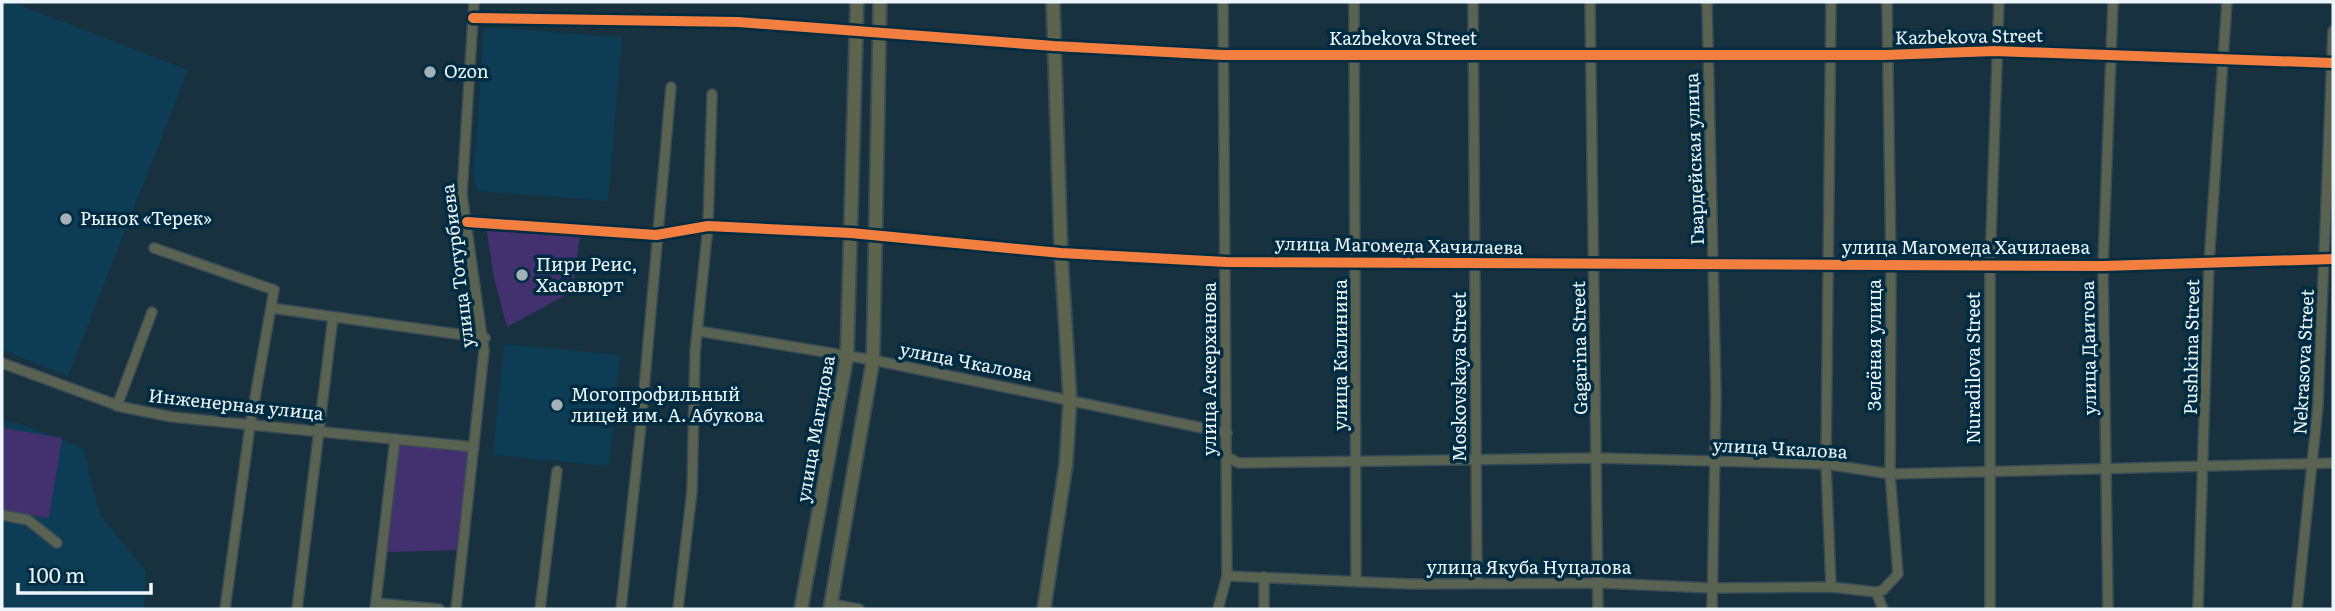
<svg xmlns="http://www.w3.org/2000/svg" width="2335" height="611" font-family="Literata,serif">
	<rect width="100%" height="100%" fill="#17313e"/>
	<!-- built -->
	<g fill="#0d3c55">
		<polygon points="2,2 12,2 188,70 68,376 2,350"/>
		<polygon points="484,27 622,37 608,201 477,191 474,175"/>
		<polygon points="504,344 620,355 609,466 493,455"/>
		<polygon points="2,421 18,423 83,448 100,515 146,571 144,609 2,609"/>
	</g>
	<!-- green -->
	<g fill="#42316e">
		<polygon points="486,227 580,234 573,291 507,327 494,278"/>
		<polygon points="2,428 62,438 49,518 2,510"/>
		<polygon points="398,443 469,451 459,550 387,552"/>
	</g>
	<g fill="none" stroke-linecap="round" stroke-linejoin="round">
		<defs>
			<g id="street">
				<polyline points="1354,2 1356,581"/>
				<polyline points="1473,2 1477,583"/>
				<polyline points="1590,2 1598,609"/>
				<polyline points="1707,2 1716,395 1712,609"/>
				<polyline points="1831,2 1826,464 1831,587"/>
				<polyline points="473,18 738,22 1054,46 1223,55 1886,55 1995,51 2333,63"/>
				<polyline points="467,222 656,235 708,226 851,233 1061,253 1226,262 2103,266 2333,259"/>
				<polyline points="154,248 274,290 250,426 225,609"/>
				<polyline points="271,308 485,338"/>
				<polyline points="698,331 873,360 1227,433"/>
				<polyline points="2,363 122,407 172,417 474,447"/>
				<polyline points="117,406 152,312"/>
				<polyline points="1227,457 1239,463 1597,458 1826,464 1890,474 2333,463"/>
				<polyline points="2,515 28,520 57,543"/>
				<polyline points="1227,576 1411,584 1600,583 1712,588 1831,587 1876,592"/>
				<polyline points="1876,592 1883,590 1898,574 1890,474 1891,266 1887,2"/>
				<polyline points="1876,592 1883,609"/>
				<polyline points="376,603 439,609"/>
				<polyline points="831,604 859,609"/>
				<polyline points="297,609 333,317"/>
				<polyline points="375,609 395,439"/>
				<polyline points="456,609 484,351 462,194 474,2"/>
				<polyline points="540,609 557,471"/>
				<polyline points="621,609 640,434 671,87"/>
				<polyline points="678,609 692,491 695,352 708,226 712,94"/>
				<polyline points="1218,609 1227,576 1223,2"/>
				<polyline points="1264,609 1264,577"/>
				<polyline points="1990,609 1990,266 1999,2"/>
				<polyline points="2108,609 2103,266 2113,2"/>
				<polyline points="2198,609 2209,263 2227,2"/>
				<polyline points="2297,609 2318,405 2333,31"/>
			</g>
			<g id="secondary">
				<polyline points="801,609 847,356 857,2"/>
				<polyline points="830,609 873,360 880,2"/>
				<polyline points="1044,609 1066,464 1070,399 1061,253 1053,2"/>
			</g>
		</defs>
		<!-- street casing -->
		<use href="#street" stroke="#394c55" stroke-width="12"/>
		<!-- secondary casing -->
		<use href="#secondary" stroke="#394c55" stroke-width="16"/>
		<!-- street -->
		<use href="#street" stroke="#5a6252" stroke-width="9"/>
		<!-- secondary -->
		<use href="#secondary" stroke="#5d644d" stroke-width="12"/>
		<defs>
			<g id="cycleway">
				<polyline points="473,18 738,22 1054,46 1223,55 1886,55 1995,51 2333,63"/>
				<polyline points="467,222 656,235 708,226 851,233 1061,253 1226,262 2103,266 2333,259"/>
			</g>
		</defs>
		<!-- cycleway casing -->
		<use href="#cycleway" stroke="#002c42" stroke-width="15"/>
		<!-- cycleway -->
		<use href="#cycleway" stroke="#f27e40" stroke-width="10"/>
	</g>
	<!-- markers -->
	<g fill="#a3b1b9" stroke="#002c42" stroke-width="2.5">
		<circle cx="430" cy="72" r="7"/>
		<circle cx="66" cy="219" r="7"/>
		<circle cx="522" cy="275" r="7"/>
		<circle cx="557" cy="405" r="7"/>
	</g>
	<g text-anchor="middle" stroke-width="7" stroke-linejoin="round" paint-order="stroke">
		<!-- street labels -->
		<g font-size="18" fill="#eff6fb" stroke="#002c42">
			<text transform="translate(1969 37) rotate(-1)" y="6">Kazbekova Street</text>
			<text x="1403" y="45">Kazbekova Street</text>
			<text transform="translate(1695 159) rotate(-92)" y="6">Гвардейская улица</text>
			<text transform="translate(1399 246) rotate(1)" y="6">улица Магомеда Хачилаева</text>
			<text x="1966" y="254">улица Магомеда Хачилаева</text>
			<text transform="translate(458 266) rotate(-97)" y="6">улица Тотурбиева</text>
			<text transform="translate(1875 345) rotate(-90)" y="6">Зелёная улица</text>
			<text transform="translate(2192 347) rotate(-89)" y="6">Pushkina Street</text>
			<text transform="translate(1580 348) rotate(-91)" y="6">Gagarina Street</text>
			<text transform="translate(2089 348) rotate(-91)" y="6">улица Даитова</text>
			<text transform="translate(1341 355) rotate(-90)" y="6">улица Калинина</text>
			<text transform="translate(966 362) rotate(11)" y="6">улица Чкалова</text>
			<text transform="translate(2304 362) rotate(-87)" y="6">Nekrasova Street</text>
			<text transform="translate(1974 368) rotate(-90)" y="6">Nuradilova Street</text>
			<text transform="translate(1210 369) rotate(-90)" y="6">улица Аскерханова</text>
			<text transform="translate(1460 377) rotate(-90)" y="6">Moskovskaya Street</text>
			<text transform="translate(236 405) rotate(6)" y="6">Инженерная улица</text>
			<text transform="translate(816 429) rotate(-80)" y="6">улица Магидова</text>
			<text transform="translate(1780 449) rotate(3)" y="6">улица Чкалова</text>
			<text x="1529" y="574">улица Якуба Нуцалова</text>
		</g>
		<!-- poi labels -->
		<g font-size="18" fill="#eff6fb" stroke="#002c42" text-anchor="start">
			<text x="444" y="78">Ozon</text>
			<text x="80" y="225">Рынок «Терек»</text>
			<text x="536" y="271">Пири Реис,<tspan x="536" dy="21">Хасавюрт</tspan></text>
			<text x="571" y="401">Могопрофильный<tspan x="571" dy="21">лицей им. А. Абукова</tspan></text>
		</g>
	</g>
	<!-- border -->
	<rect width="2335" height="611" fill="none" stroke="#eff6fb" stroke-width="7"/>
	<!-- scale -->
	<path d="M18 583v10h133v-10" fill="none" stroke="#eff6fb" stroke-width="3.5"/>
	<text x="28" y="583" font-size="21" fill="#eff6fb" stroke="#002c42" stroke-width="5" paint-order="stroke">100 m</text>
</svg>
